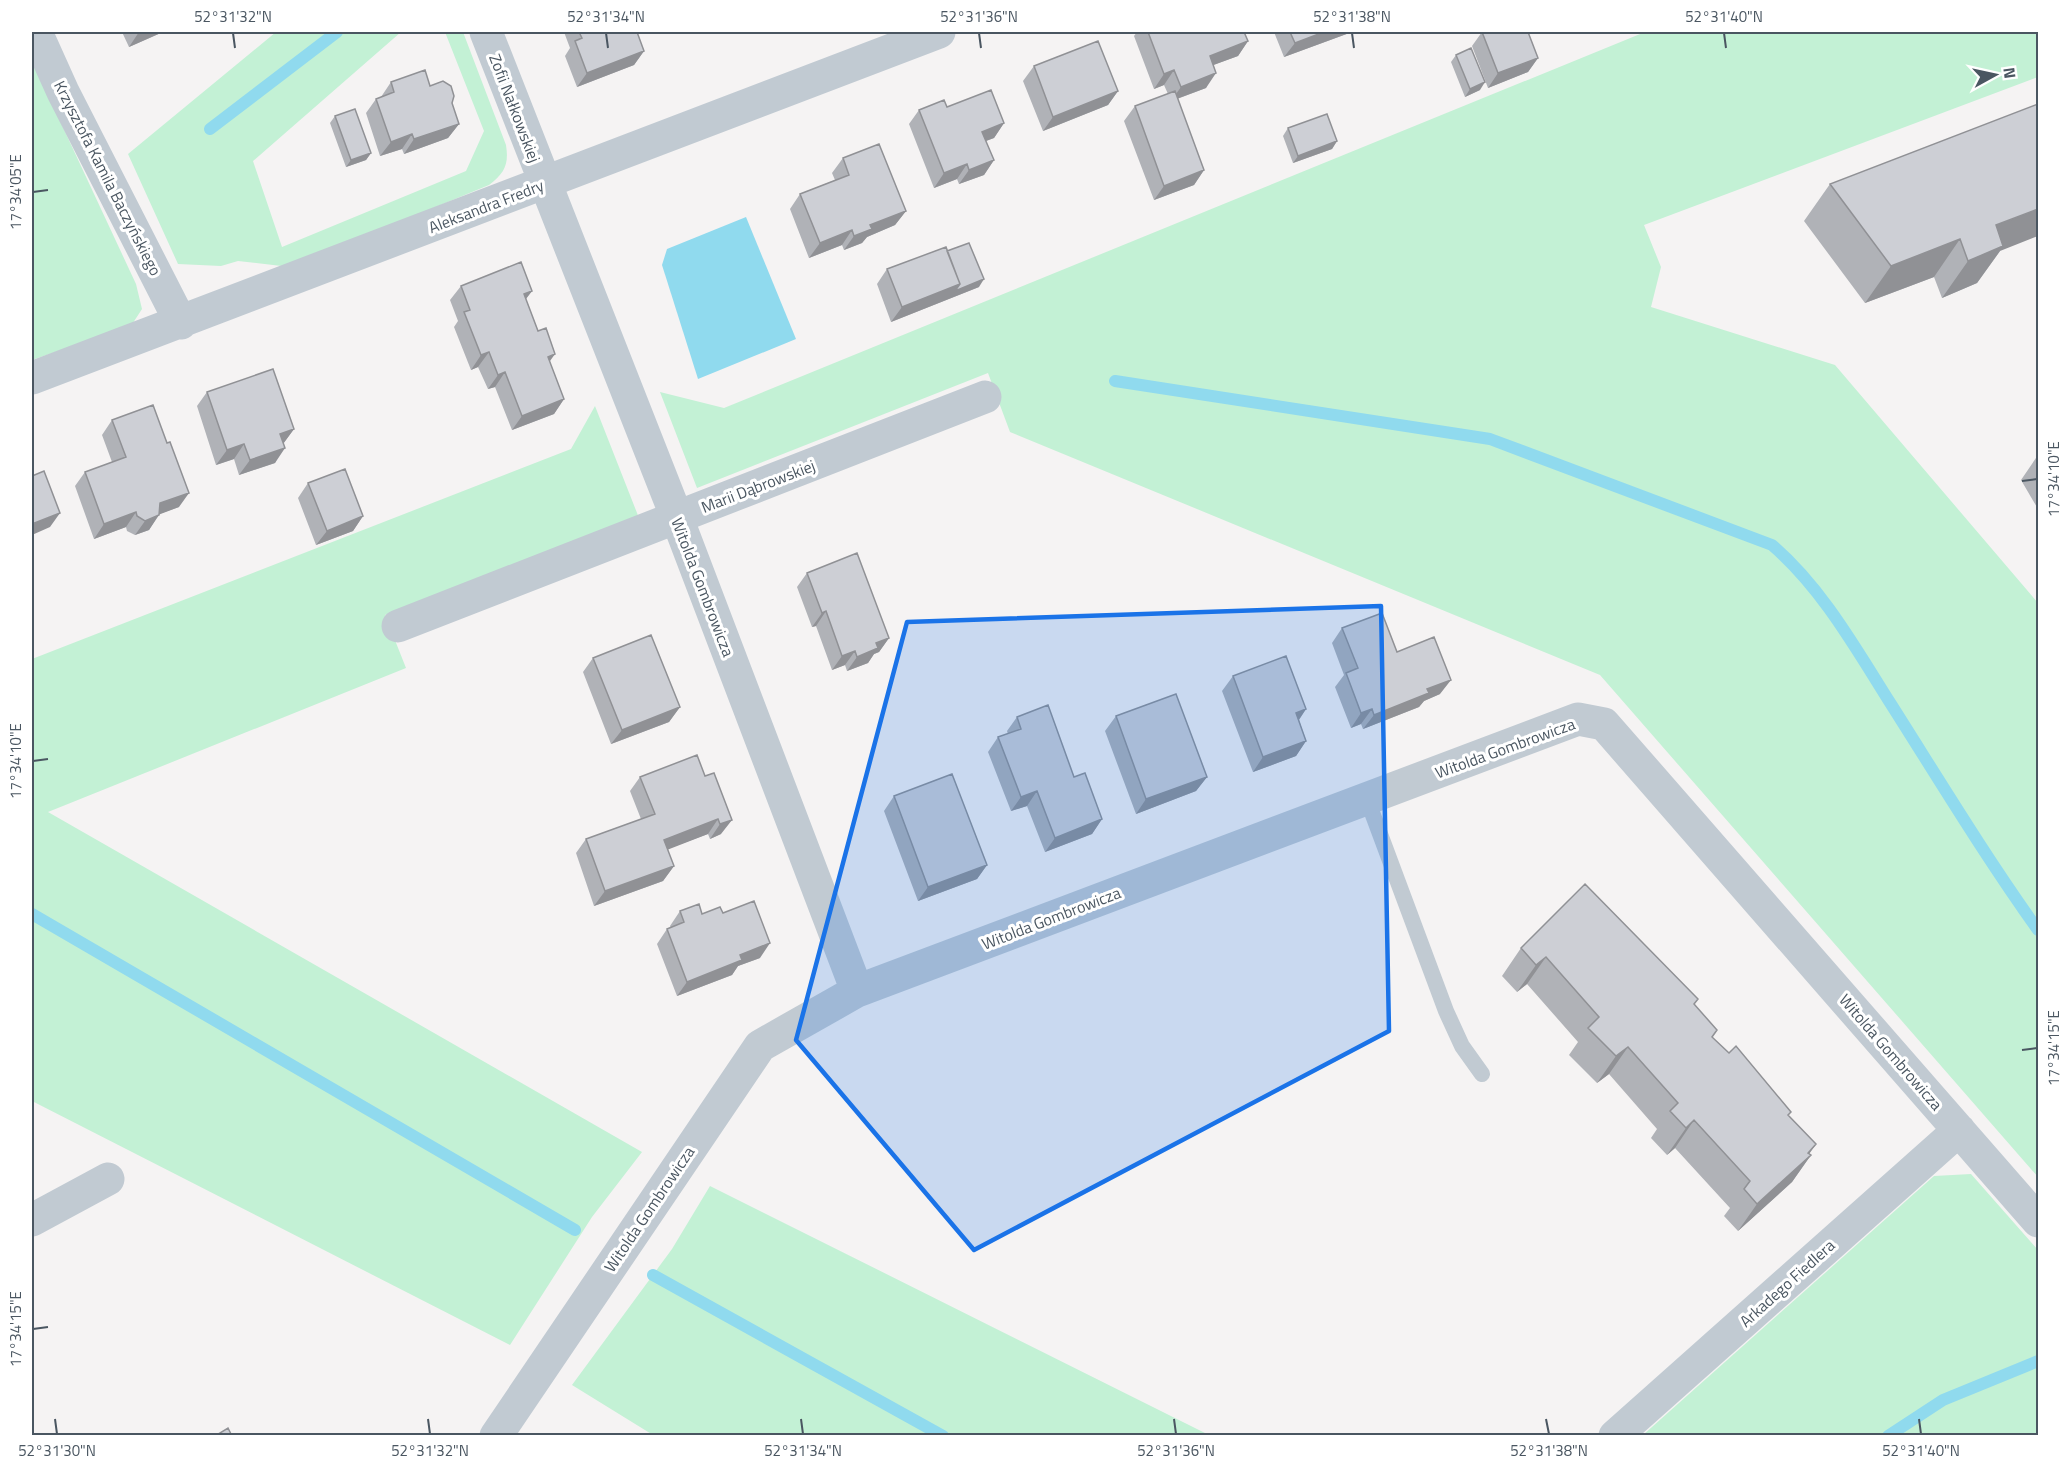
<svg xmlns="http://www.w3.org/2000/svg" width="2070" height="1467" font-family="'Titillium Web',sans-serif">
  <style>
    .green { fill: #c3f1d5 }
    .water { fill: #90daee }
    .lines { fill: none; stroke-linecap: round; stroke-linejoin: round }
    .stream { stroke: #90daee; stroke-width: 12 }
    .lane { stroke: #c1cad2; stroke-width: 16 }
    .street { stroke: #c1cad2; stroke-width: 33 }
    .wall { fill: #b0b2b7 }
    .shaded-wall { fill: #909195 }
    .building { fill: #cdcfd5; stroke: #909195; stroke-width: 1.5 }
    .marked { fill: #1a73e8; fill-opacity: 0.2; stroke: #1a73e8; stroke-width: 4.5; stroke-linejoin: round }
    .ticks { fill: none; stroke: #4a5661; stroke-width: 2 }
    .labels { text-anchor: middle; stroke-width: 6; stroke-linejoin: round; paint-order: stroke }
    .street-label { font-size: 16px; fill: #4a5661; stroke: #fff }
    .neatline { fill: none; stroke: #4a5661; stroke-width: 2 }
    .ticks-label { font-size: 15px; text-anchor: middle; fill: #4a5661 }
  </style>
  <rect width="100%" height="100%" fill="#f5f3f3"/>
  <path class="green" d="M276,32H401L253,161L282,247L466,171L484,131L445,32H463L506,145C509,164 505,173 489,185L290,267L238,261L221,266L178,264L128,154Z
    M1645,32H2038V77L1644,225L1661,267L1651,307L1835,365L2038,603V1177L1600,675L1010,432L988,373L697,488L660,392L724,408Z
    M32,61L136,284L142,309L131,326L32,360Z
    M595,406L639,518L385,615L406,668L48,812L642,1152L592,1217L510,1345L32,1101V659L571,449Z
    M1971,1174L2038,1250V1435H1643L1934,1176Z
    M710,1186L1209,1435H653L572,1385L672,1249Z"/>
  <path class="water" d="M746,217L796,339L698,379L662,265L667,249Z"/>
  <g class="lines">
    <path class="stream" d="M210,129L337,32
      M1115,381L1490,439L1772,545C1821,587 1855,647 1889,701C1938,778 1985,856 2038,930
      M32,914L575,1230
      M653,1275L943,1436
      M1888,1436L1943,1400L2038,1361"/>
    <path class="lane" d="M1367,799L1446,1011L1462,1046L1482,1074"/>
    <path class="street" d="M36,32L63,92L181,323
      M486,32L677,518L857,991
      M32,378L939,32
      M398,626L985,397
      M32,1220L108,1179
      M496,1436L760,1046L857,991L1578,719L1604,724L2038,1221
      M1615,1436L1959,1130"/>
  </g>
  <path class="wall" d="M122,32H163L129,47Z
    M564,32H637L644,51L634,65L577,87L565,56L570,48Z
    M1137,32H1244L1248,41L1238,56L1213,65L1206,88L1177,99L1204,170L1194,185L1154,200L1124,121L1135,106L1168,94L1164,85L1154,89L1134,36Z
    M1274,32H1352L1284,57Z
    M1482,32H1528L1538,58L1528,72L1488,88L1472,46Z
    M1456,55L1480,90L1465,97L1451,62Z
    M1034,66L1118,91L1108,105L1043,131L1023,81Z
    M391,82L430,86L452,103L459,124L448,138L404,154L402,149L380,156L366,113L376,99L381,97Z
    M947,107L1004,123L994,138L986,141L994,160L984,175L959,184L957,179L934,188L909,124L919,110Z
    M335,116L371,153L366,160L346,167L330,123Z
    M1288,128L1337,141L1332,149L1293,163L1283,136Z
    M843,158L906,211L895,225L867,237L862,243L844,250L842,245L809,258L790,209L800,194L835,180L832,173Z
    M1830,184L2000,251L1977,283L1942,298L1934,277L1865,303L1804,221Z
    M947,251L979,287L891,322L877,284L887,269Z
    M461,286L532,291L526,299L564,399L554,414L512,430L495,387L488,389L478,367L471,370L454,327L458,321L450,300Z
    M207,392L294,429L283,444L275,463L239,475L234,459L216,465L197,406Z
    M112,420L179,507L159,514L149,530L135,535L127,531L126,527L94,539L75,486L85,472L112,462L102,435Z
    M2038,455V509L2021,480Z
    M308,483L363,516L353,531L316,545L298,498Z
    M807,573L889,638L879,652L874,654L868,663L847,671L845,665L832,670L816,626L812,627L797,587Z
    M1342,628L1397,652L1440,694L1424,701L1419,707L1363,729L1361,724L1351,728L1335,687L1344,675L1332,643Z
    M593,658L680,707L669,722L611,744L583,672Z
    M1233,676L1306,709L1299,720L1306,741L1296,756L1253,772L1222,691Z
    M1116,716L1207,777L1196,791L1136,814L1105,731Z
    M1017,717L1074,777L1102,819L1092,834L1045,852L1027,806L1011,811L988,752L998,737L1008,734L1007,731Z
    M714,773L721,834L710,839L708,834L667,849L674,866L663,881L594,906L576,853L586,839L641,819L630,791L640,777L705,776Z
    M894,796L987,865L977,879L918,901L884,811Z
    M680,911L702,914L723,913L760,958L738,966L732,975L677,996L657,944L667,929L671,928L670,926Z
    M1521,948L1694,1004L1712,1037L1791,1112L1788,1116L1809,1154L1811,1155L1792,1182L1738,1231L1724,1216L1730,1208L1675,1148L1667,1155L1651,1138L1657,1129L1609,1074L1597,1083L1569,1055L1578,1042L1527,984L1517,992L1502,976Z"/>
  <path class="shaded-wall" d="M139,32H163L129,47Z
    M1324,32H1352L1284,57L1295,43Z
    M1248,41L1238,56L1200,70L1210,56Z
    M644,51L634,65L577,87L587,73Z
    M1538,58L1528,72L1488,88L1498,73Z
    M1174,70L1164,85L1154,89L1164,74Z
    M1216,73L1206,88L1171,101L1181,87Z
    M1485,82L1480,90L1465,97L1470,89Z
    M1118,91L1108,105L1043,131L1053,117Z
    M1004,123L994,138L972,146L982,132Z
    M459,124L448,138L404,154L414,139Z
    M412,134L402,149L380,156L391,142Z
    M1337,141L1332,149L1293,163L1298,156Z
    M371,153L366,160L346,167L351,160Z
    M994,160L984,175L959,184L969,170Z
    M967,164L957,179L934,188L944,173Z
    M1204,170L1194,185L1154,200L1164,186Z
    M2038,209V236L2000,251L1977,283L1942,298L1968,261L1996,225Z
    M906,211L895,225L867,237L862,243L844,250L854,236L870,225Z
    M852,230L842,245L809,258L820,243Z
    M1960,239L1934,277L1865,303L1891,266Z
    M984,279L979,287L891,322L902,307L960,284Z
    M532,291L521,305L524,294Z
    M489,352L478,367L471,370L481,355Z
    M555,354L545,368L548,357Z
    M505,372L495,387L488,389L498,375Z
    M564,399L554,414L512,430L522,416Z
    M294,429L283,444L280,434Z
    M244,444L234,459L216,465L227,450Z
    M285,448L275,463L239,475L250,460Z
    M189,493L179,507L150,518L160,503Z
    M136,512L126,527L94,539L104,524Z
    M60,513L50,527L32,535V524Z
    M159,515L149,530L135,535L145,521Z
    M363,516L353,531L316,545L327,531Z
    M826,611L816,626L812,627L822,613Z
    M889,638L879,652L874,654L868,663L847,671L857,657L876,643Z
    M855,651L845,665L832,670L842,656Z
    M1451,680L1440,694L1424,701L1419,707L1363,729L1374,715L1427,689Z
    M680,707L669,722L611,744L622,730Z
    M1306,709L1296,724V713Z
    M1372,709L1361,724L1351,728L1361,713Z
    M1306,741L1296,756L1253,772L1263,757Z
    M1207,777L1196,791L1136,814L1146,799Z
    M1037,791L1027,806L1011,811L1021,797Z
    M718,819L708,834L654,855L664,840Z
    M1102,819L1092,834L1045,852L1055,838Z
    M732,820L721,834L710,839L720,824Z
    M987,865L977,879L918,901L928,887Z
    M674,866L663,881L594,906L605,891Z
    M770,943L760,958L738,966L732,975L677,996L687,982L740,955Z
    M1546,957L1527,984L1517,992L1536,965Z
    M1628,1047L1609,1074L1597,1083L1616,1056Z
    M1694,1120L1675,1148L1667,1155L1686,1128Z
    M1816,1144L1803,1163L1811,1155L1792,1182L1738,1231L1757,1204Z"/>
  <path class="building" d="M579,32H637L644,51L587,73L575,41L582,38Z
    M1148,32H1244L1248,41L1210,56L1216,73L1181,87L1174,70L1164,74Z
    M1290,32H1324L1295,43Z
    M1482,32H1528L1538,58L1498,73Z
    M1098,41L1118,91L1053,117L1034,66Z
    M1471,48L1485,82L1470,89L1456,55Z
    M425,70L430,86L443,81L451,86L454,96L452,103L459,124L414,139L412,134L391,142L376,99L394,92L391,82Z
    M991,90L1004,123L982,132L994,160L969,170L967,164L944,173L919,110L944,100L947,107Z
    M1175,91L1204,170L1164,186L1135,106Z
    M2038,104V209L1996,225L2003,246L1968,261L1960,239L1891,266L1830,184Z
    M355,109L371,153L351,160L335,116Z
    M1327,114L1337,141L1298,156L1288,128Z
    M879,144L906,211L870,225L872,229L854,236L852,230L820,243L800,194L849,175L843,158Z
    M969,243L984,279L955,291L960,284L947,251Z
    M946,247L960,284L902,307L887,269Z
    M521,262L532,291L524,294L538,331L546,328L555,354L548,357L564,399L522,416L505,372L498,375L489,352L481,355L464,312L470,310L461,286Z
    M273,369L294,429L280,434L285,448L250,460L244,444L227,450L207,392Z
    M153,405L167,443L170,442L189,493L160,503L159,515L145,521L137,516L136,512L104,524L85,472L126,457L112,420Z
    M345,469L363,516L327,531L308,483Z
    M44,471L60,513L32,524V476Z
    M857,553L889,638L876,643L878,648L857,657L855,651L842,656L826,611L822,613L807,573Z
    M1382,613L1397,652L1434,637L1451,680L1427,689L1429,693L1374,715L1372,709L1361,713L1346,673L1358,668L1342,628Z
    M651,635L680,707L622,730L593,658Z
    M1286,656L1306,709L1296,713L1306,741L1263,757L1233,676Z
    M1176,694L1207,777L1146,799L1116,716Z
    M1048,705L1074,777L1085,773L1102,819L1055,838L1037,791L1021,797L998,737L1021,729L1017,717Z
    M697,755L705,776L714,773L732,820L720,824L718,819L664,840L674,866L605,891L586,839L655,814L640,777Z
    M952,774L987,865L928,887L894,796Z
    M1585,884L1698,999L1694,1004L1717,1030L1712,1037L1729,1053L1736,1046L1791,1112L1788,1115L1816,1144L1808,1153L1811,1155L1757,1204L1744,1189L1750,1181L1694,1120L1686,1128L1670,1111L1678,1103L1628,1047L1616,1056L1588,1028L1599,1017L1546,957L1536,965L1521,948Z
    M754,901L770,943L740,955L742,960L687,982L667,929L684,922L680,911L699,904L702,914L720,907L723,913Z
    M228,1428L232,1436H215Z"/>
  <path class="marked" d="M1381,606L1389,1031L974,1250L796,1040L907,622Z"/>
  <path class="ticks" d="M233,33L235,48M606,33L608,48M979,33L981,48M1352,33L1354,48M1724,33L1726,48M33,192L48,190M2022,481L2037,479M33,761L48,759M2022,1050L2037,1048M33,1329L48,1327M55,1419L57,1434M428,1419L430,1434M801,1419L803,1434M1174,1419L1176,1434M1546,1419L1549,1434M1919,1419L1921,1434"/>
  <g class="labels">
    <g class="street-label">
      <text transform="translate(515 108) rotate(69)" y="6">Zofii Nałkowskiej</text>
      <text transform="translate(108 178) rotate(63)" y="6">Krzysztofa Kamila Baczyńskiego</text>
      <text transform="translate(486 206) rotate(-21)" y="6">Aleksandra Fredry</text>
      <text transform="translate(758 486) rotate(-21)" y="6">Marii Dąbrowskiej</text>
      <text transform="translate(703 587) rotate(69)" y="6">Witolda Gombrowicza</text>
      <text transform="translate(1505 748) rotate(-20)" y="6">Witolda Gombrowicza</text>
      <text transform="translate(1051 918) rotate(-21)" y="6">Witolda Gombrowicza</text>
      <text transform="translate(1891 1052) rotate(49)" y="6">Witolda Gombrowicza</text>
      <text transform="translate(649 1209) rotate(-56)" y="6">Witolda Gombrowicza</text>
      <text transform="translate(1787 1283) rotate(-42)" y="6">Arkadego Fiedlera</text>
    </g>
  </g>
  <rect width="2070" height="1467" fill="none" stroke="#ffffff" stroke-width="66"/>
  <g transform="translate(1995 75) rotate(82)" stroke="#ffffff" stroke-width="4.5" paint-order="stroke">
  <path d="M0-4.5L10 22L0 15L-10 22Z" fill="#4a5661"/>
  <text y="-9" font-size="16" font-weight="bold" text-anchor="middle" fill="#4a5661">N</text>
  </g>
  <rect x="33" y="33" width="2004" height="1401" class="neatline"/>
  <g class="ticks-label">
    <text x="233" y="22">52°31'32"N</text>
    <text x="606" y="22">52°31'34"N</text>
    <text x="979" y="22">52°31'36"N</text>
    <text x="1352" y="22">52°31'38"N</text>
    <text x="1724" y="22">52°31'40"N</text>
    <text transform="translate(16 192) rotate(-90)" y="5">17°34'05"E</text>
    <text transform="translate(2054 479) rotate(-90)" y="5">17°34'10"E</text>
    <text transform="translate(16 761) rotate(-90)" y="5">17°34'10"E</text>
    <text transform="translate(2054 1048) rotate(-90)" y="5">17°34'15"E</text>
    <text transform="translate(16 1329) rotate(-90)" y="5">17°34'15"E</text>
    <text x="57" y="1456">52°31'30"N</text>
    <text x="430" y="1456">52°31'32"N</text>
    <text x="803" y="1456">52°31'34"N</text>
    <text x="1176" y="1456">52°31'36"N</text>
    <text x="1549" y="1456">52°31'38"N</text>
    <text x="1921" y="1456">52°31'40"N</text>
  </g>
</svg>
